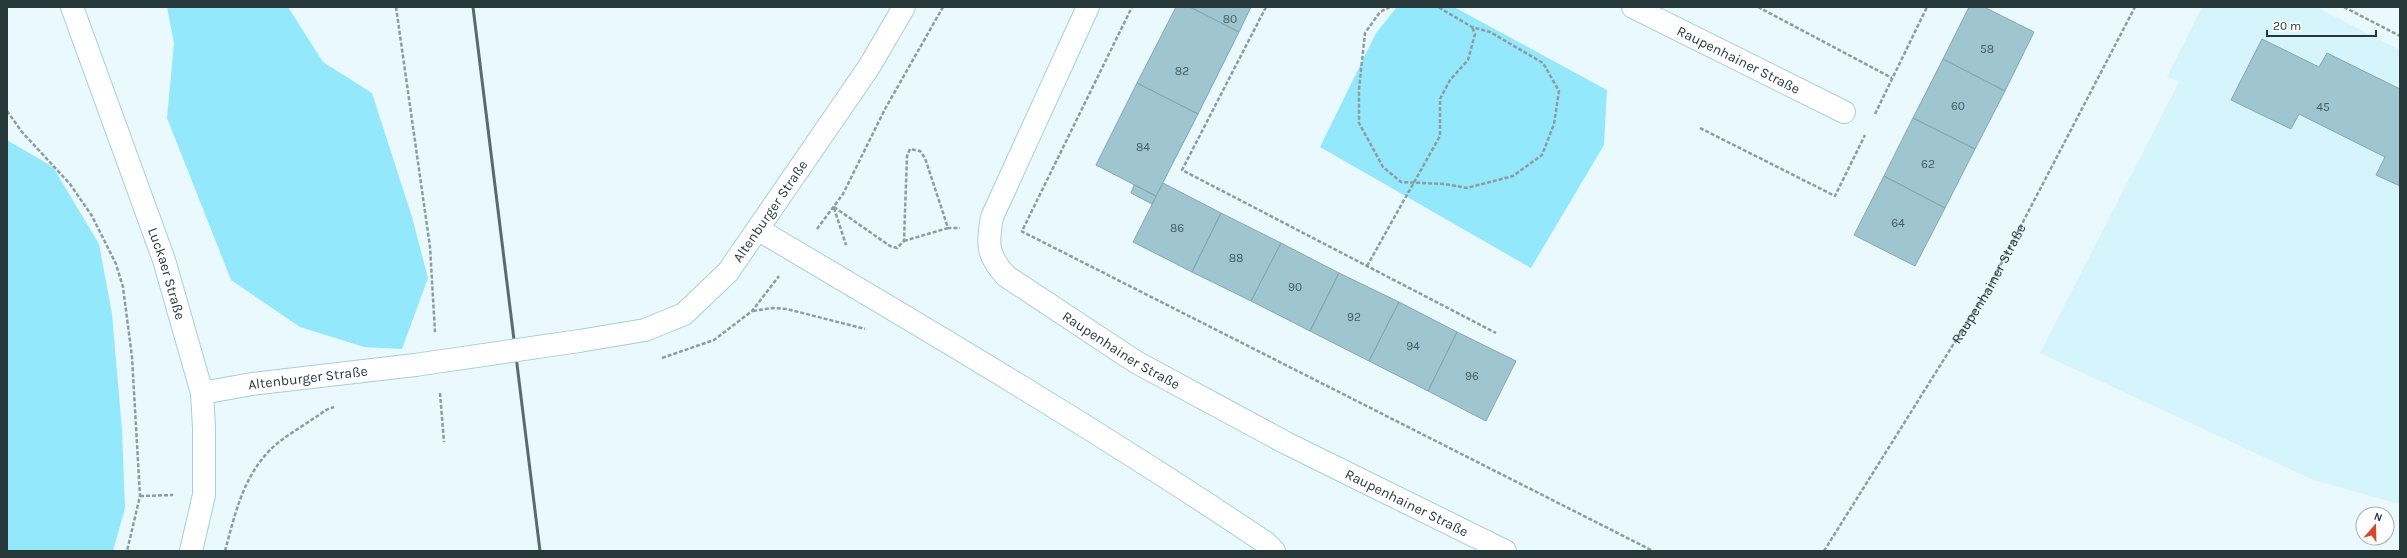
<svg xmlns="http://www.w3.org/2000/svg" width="2407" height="558" font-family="Karla,sans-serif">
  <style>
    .built { fill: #d6f4fb }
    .green { fill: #94e8fb }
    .building { fill: #9fc6d0; stroke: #82a9b2 }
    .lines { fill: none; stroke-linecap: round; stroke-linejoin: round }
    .minor-casing { stroke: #a7cfd8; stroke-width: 24 }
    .major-casing { stroke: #a7cfd8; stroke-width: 24 }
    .path { stroke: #8c9da0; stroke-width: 2.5; stroke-dasharray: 4 2; stroke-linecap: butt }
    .minor { stroke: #fff; stroke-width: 22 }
    .major { stroke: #fff; stroke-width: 22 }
    .rail { stroke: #5a6b6e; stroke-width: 3 }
    .minor-bridge-casing { stroke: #a7cfd8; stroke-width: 24; stroke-linecap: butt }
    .minor-bridge { stroke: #fff; stroke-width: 22 }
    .labels { text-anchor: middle; stroke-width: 3; stroke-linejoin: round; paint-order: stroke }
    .number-label { font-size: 12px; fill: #455c60 }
    .street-label { font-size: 14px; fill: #27383b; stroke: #fff }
  </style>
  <rect width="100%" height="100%" fill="#e9f9fd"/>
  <path class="built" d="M2202,7H2316L2400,50V504L2313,480L2040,353L2179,82L2167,77Z"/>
  <path class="green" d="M167,7H288L323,62L372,93L412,217L428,278L402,349L364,347L300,327L231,280L167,118L174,43Z
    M1397,7H1454L1607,90L1604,145L1531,268L1320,147L1376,33Z
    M7,140L53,167L99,244L112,314L122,430L125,508L113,551H7Z"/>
  <path class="building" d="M1176,7H1190L1239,32L1198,114L1137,83Z
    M1190,7H1251L1239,32Z
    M1969,7H1984L2034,32L2005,91L1943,59Z
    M2262,39L2319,67L2327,53L2400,89V186L2376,175L2385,157L2299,114L2291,129L2231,100Z
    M1943,59L2005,91L1975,149L1913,118Z
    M1137,83L1198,114L1156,196L1096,165Z
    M1913,118L1975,149L1945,208L1884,176Z
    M1884,176L1945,208L1915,266L1854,235Z
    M1163,183L1221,213L1192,272L1133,242Z
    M1134,185L1156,196L1152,204L1131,193Z
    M1221,213L1281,243L1251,301L1192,272Z
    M1281,243L1339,273L1310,331L1251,301Z
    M1339,273L1399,302L1369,361L1310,331Z
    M1399,302L1457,332L1428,391L1369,361Z
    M1457,332L1516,361L1486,421L1428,391Z"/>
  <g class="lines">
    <g class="minor-casing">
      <g id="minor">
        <path id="s2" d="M1088,7L992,217C987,245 987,255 1006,276L1136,362L1286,443L1505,551"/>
        <path id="s3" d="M1633,7L1844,112"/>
        <path d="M759,230C930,331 1101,432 1266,543L1274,551"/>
        <path id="s4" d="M579,341L645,330L684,314L728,272L869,67L904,7"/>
        <path id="s5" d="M202,393L252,384L415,365"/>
      </g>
    </g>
    <g class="major-casing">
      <g id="major">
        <path id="s6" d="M72,7L164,260L202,393L204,427V495L191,551"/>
      </g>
    </g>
    <g class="path">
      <path d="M396,7L430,247L435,332"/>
      <path d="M1266,7L1182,170L1496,333"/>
      <path d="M1390,7L1380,12L1365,33L1359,89V123L1383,167L1401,182L1445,184L1467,188L1513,176L1542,155L1554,124L1559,91L1543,63L1490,32L1472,27L1438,7"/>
      <path d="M1758,7L1892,78"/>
      <path d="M2344,7L2400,36"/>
      <path d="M7,111L22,132L70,184L92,216L116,264L123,287L132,357L140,496L127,551"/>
      <path d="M1875,114L1927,7"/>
      <path d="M1700,128L1835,196L1865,135"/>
      <path d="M834,207L890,246L897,248L904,241L907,156L910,149L920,151L925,158L948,228H960"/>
      <path d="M834,208L846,245"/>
      <path d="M817,229L843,194L885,109L943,7"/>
      <path d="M1023,229L1132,7"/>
      <path d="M1021,231L1653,551"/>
      <path d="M904,241L948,228"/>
      <path d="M1367,266L1440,136V99L1450,80L1468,60L1475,34L1472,27"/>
      <path d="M753,311L772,308L787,309L865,329"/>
      <path d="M662,358L714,340L752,311L779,276"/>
      <path d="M440,393L444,442"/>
      <path d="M140,496L173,495"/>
      <path d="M225,551C235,514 243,477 271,449C283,437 311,421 326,410L334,407"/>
      <path id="s1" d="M1824,551L1988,289L2135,7"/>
    </g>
    <use href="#minor" class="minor"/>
    <use href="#major" class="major"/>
    <path class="rail" d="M473,7L540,551"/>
    <g class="minor-bridge-casing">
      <path id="minor-bridge" d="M415,365L579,341"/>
    </g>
    <use href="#minor-bridge" class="minor-bridge"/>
  </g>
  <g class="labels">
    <g class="number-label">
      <text x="1230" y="23">80</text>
      <text x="1987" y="53">58</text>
      <text x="1182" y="75">82</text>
      <text x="1958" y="110">60</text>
      <text x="2323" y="111">45</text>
      <text x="1143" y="151">84</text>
      <text x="1928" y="168">62</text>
      <text x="1898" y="227">64</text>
      <text x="1177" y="232">86</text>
      <text x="1236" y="262">88</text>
      <text x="1295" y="291">90</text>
      <text x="1354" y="321">92</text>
      <text x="1413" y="350">94</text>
      <text x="1472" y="380">96</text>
    </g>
    <g class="street-label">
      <text dy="5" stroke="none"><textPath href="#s3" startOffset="118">Raupenhainer Straße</textPath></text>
      <text dy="5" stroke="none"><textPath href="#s4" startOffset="244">Altenburger Straße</textPath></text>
      <text dy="5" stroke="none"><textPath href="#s6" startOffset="283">Luckaer Straße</textPath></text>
      <text dy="5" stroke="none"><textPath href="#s1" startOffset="314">Raupenhainer Straße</textPath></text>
      <text dy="5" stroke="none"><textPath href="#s2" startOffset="432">Raupenhainer Straße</textPath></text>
      <text dy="5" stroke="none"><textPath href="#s5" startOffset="107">Altenburger Straße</textPath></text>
      <text dy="5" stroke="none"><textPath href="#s2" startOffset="756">Raupenhainer Straße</textPath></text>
    </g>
  </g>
  <rect width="2407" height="558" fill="none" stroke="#27383b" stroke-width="16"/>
  <g transform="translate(2375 526) rotate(20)"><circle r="19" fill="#ffffff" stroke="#a9afb1"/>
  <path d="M0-3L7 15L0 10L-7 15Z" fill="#d4492c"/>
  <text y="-6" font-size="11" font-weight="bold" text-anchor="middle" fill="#27383b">N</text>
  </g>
  <path d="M2267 30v6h109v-6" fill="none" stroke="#27383b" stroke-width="2"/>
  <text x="2273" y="30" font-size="12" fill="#27383b" stroke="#ffffff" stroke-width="3" paint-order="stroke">20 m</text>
</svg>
